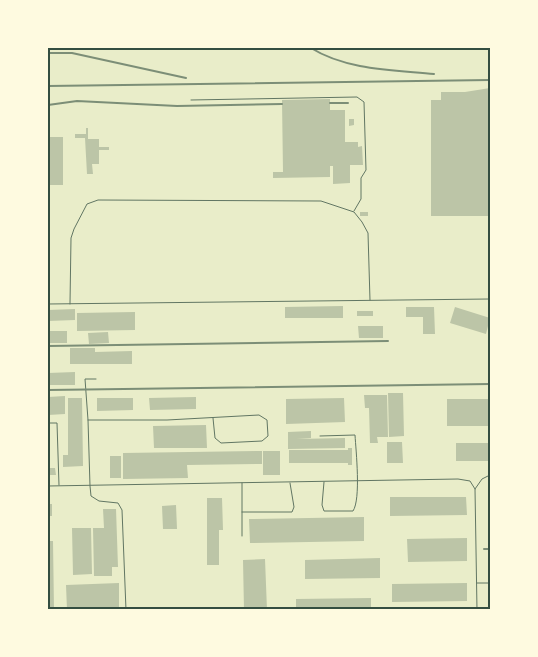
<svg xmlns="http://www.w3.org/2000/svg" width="538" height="657" font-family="'Alegreya Sans',sans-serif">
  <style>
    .building { fill: #bcc5a7 }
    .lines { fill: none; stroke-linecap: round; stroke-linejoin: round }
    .service { stroke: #617663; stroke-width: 1 }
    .rail { stroke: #7c8e77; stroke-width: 2 }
    .neatline { fill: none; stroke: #344e41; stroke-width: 2 }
  </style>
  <rect width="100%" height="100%" fill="#e9edc9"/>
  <path class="building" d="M490,88V216H431V100H441V92H465Z
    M330,99V110H345V142H358V147L362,146L363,165H350V183L333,184V166H330V177L273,178V172H283L282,100Z
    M349,119H354V125L349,126Z
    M86,128H88V139H99V147H109V150H99V164H92L93,174H87L85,138H75V134H86Z
    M48,137H63V185H48Z
    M360,212H368V216H360Z
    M343,306V318H285V307Z
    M406,307H434L435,334H423V317H406Z
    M455,307L490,318L486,334L450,323Z
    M75,309V320L48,321V310Z
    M357,311H373V316H357Z
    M135,312V330L77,331V313Z
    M358,326H383V338H359Z
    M48,331H67V343H48Z
    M108,332L109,343L89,344L88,333Z
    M70,348H95V352L132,351V364H70Z
    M75,372V385H48V373Z
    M388,393H403L404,436L389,437Z
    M364,395H387L388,437H377L378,443H370L369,408H365Z
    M65,396V414L48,415V397Z
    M196,397V409L150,410L149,398Z
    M68,398H82L83,466L63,467V455H68Z
    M97,398H133V410L97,411Z
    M344,398L345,422L286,424V399Z
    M447,399H490V426H447Z
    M206,425L207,448H154L153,426Z
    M311,431V438L297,439L345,438V448L288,449V432Z
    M387,442H402L403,463H387Z
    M456,443H490V461H456Z
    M348,448H352V465H348V463H289V450H348Z
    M262,451V464L187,465L188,478L123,479V453Z
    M263,451H280V475H263Z
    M110,456H121V478H110Z
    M48,468H55L56,475H48Z
    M390,497H466L467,515L390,516Z
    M207,498H222L223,530H219V565H207Z
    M48,504H52V516H48Z
    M176,505L177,529H163L162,506Z
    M103,509H116L118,567H112V576H94L93,528H104Z
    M364,517V541L250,543L249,519Z
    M72,528H91L92,574L73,575Z
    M467,538V561L408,562L407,539Z
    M48,541H53L54,610H48Z
    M380,558V578L305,579V560Z
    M265,559L267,610H244L243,560Z
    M119,583V608L67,610L66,585Z
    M467,583V601L392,602V584Z
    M371,598V610H296V599Z
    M458,607V610H440V608Z"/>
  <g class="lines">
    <path class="service" d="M191,100L357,97L364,102L366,170L361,178V199L354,211
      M48,304L490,299
      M70,304L71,238L74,229L87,204L98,200L321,201L354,212L362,222L368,233L370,300
      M96,379H85L88,420L90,486L91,496L99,501L118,503L122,510L126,610
      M88,420H167L259,415L267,420L268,436L262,441L221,443L215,438L213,418
      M48,423H57L59,485
      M320,436L355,435C356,451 361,499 353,511H324L322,505L324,482
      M242,483V536
      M48,486L458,479L470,481L475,489
      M242,512H292L294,507L290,483
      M477,583H490
      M477,610L475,489L482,479L490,475"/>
    <path class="rail" d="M311,48C346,70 394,70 434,74
      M48,53H72L186,78
      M48,86L490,80
      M330,103H348
      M48,105L77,101L177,106L282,104
      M48,346L388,341
      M48,390L490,384
      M484,549H490"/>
  </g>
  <rect width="538" height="657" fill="none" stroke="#fefae0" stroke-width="98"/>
  <rect x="49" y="49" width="440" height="559" class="neatline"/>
</svg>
